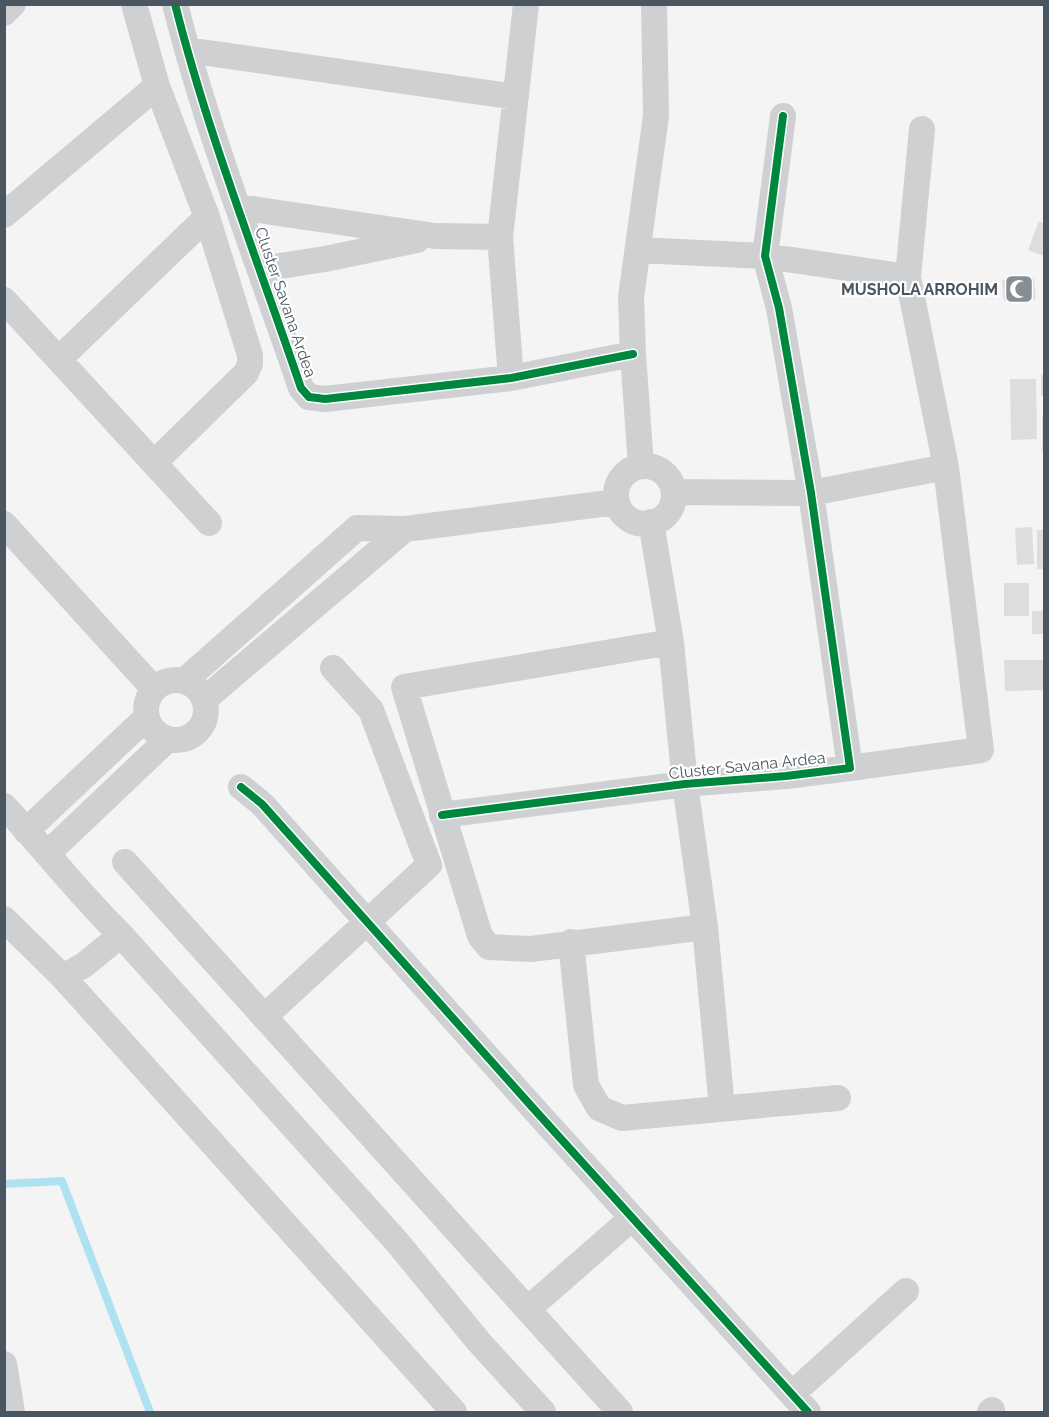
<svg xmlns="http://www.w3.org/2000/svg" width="1049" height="1417" font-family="Raleway,sans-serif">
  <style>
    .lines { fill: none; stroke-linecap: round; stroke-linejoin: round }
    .stream { stroke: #aee2f0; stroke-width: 8 }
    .building { fill: #ddddde }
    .minor { stroke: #ced0d2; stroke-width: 26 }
    .cycleway-casing { stroke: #fff; stroke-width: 11 }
    .cycleway { stroke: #00873e; stroke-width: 8 }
    .labels { text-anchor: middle; stroke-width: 4.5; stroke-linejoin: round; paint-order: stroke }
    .poi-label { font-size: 16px; font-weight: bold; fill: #4a5661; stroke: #fff; text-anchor: end }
    .street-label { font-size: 16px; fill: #4a5661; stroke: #fff }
  </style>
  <rect width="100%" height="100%" fill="#f4f4f4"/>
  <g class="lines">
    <path class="stream" d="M4,1184L62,1181L150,1412"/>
  </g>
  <path class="building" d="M1039,221L1044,224V256L1028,250Z
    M1034,278L1036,299L1004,301L1002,280Z
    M1041,375H1044V396H1041Z
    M1010,379H1036L1037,439L1011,440Z
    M1042,416H1044V451H1042Z
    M1032,527L1034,564L1017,565L1015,528Z
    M1037,530H1044V569H1037Z
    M1004,583H1029V616H1004Z
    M1032,611H1044V634H1032Z
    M1004,660H1044V690L1005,691Z"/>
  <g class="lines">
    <path class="minor" d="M134,4L157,86L207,217L250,355V364L246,373L154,463
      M175,4C208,135 258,261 301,388L309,397L325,399L511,378L633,354
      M4,13L13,4
      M187,50L516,97
      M238,207L435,236L500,237
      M4,215L157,86
      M638,250L765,256L908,277
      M261,269L325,259L417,240
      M4,300L209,523
      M59,359L207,217
      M511,378L500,237L526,4
      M641,466L633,354L631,297L656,116L654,4
      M616 495a29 29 0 1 1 58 0a29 29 0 1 1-58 0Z
      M674,492L811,493L946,467
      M651,522L671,642L685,784L705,927L722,1108
      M4,524L154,689
      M671,642L404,687L480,936L489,947L531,949L705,927
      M146 710a30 30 0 1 1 60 0a30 30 0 1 1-60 0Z
      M184,681L357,528L405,529L617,502
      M205,699L405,529
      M850,768L981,750L946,467L908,277L922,129
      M241,787L262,804L533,1108L808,1412
      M4,806C44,848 79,894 121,935L84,965L63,977L4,919
      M442,815L685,784L786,776L850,768L811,493L779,308L765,256L783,116
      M26,831L147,717
      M47,854L168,739
      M125,862L620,1412
      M121,935L397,1242L479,1342L543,1412
      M571,942L586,1085L599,1108L622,1118L838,1098
      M63,977L454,1412
      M264,1017L429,865L371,710L333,668
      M528,1309L632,1218
      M4,1364L12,1412
      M792,1394L906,1291
      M990,1412L992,1410"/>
    <g class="cycleway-casing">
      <path id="cycleway" d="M175,4C208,135 258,261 301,388L309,397L325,399L511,378L633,354
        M241,787L262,804L533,1108L808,1412
        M442,815L685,784L786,776L850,768L811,493L779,308L765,256L783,116"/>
    </g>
    <use href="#cycleway" class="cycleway"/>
  </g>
  <defs>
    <g id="mosque-square" transform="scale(1.5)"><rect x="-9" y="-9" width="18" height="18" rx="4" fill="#868d94" stroke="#fff"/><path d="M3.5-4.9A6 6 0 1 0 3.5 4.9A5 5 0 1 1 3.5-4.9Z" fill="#fff"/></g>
  </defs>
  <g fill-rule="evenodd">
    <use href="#mosque-square" x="1019" y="289"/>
  </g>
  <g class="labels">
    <g class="poi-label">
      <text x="998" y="295">MUSHOLA ARROHIM</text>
    </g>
    <g class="street-label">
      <text transform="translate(286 302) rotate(71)" y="6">Cluster Savana Ardea</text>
      <text transform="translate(747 765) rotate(-6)" y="6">Cluster Savana Ardea</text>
    </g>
  </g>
  <rect width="1049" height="1417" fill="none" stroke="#4a5661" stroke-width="12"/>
</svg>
